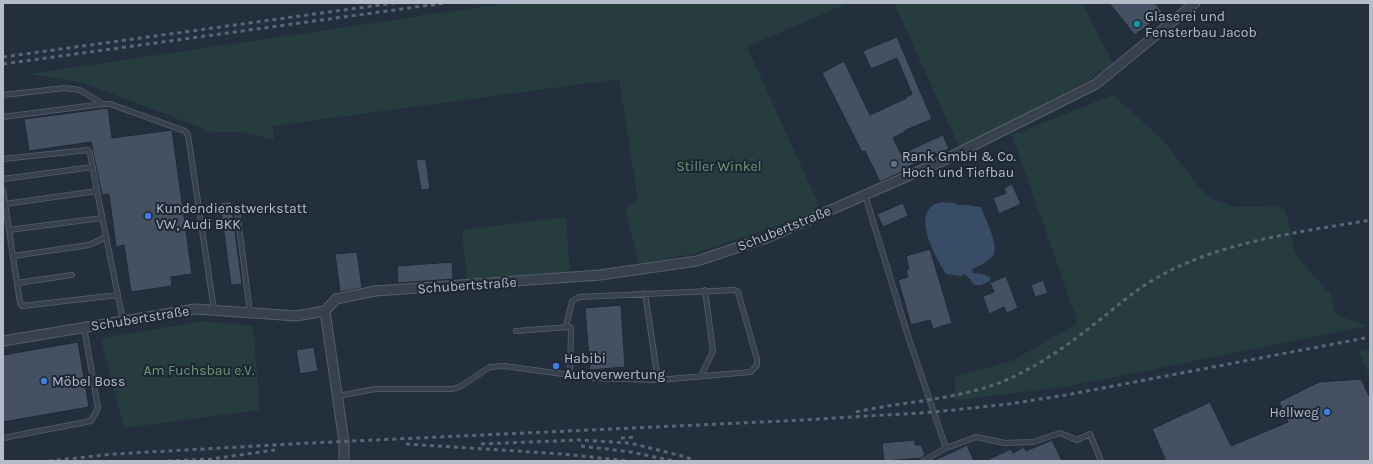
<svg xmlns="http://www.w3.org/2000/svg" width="1373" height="464" font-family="Karla,sans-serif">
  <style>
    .green { fill: #263c3f }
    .water { fill: #394c67 }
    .building { fill: #455162; stroke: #1f2835 }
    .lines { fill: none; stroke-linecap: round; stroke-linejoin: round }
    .lane-casing { stroke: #565f6c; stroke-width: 6 }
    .street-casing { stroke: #565f6c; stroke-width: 11 }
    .lane { stroke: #38414e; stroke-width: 4.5 }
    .street { stroke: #38414e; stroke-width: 9 }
    .rail { stroke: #5a6575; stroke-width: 3; stroke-dasharray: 4 4; stroke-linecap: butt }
    .culture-dot { fill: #0f9aa8; stroke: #1d2633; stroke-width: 1.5 }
    .service-dot { fill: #5c6f8a; stroke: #1d2633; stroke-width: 1.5 }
    .shop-dot { fill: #3f7fe0; stroke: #1d2633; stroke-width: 1.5 }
    .labels { text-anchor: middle; stroke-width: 4; stroke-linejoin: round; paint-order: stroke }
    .poi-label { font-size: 14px; fill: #b4bcc9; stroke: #1d2633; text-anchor: start }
    .park-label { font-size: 14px; fill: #6b9a76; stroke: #1d2633 }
    .street-label { font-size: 14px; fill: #b4bcc9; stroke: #1d2633 }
  </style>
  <rect width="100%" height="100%" fill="#242f3e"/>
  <path class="green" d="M509,3H848L747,47L818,203L815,213L696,253L639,265L625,209L638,200L619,79L273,126L274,140L243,132H212L84,83L29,74Z
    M894,3H1082L1113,63L1091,79L959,147Z
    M1113,95L1163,140L1204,193L1214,200L1236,207L1272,206L1284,209L1287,214L1295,252L1307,268L1331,295L1336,315L1367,326L1064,387L955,400V377L1014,360L1078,323L1012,135Z
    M566,217L570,274L467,282L462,230Z
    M202,321L253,326L260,410L124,428L101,339Z
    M1370,350V377L1359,352Z"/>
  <path class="water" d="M943,202L954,203L959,205H968L981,207C985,219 1002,249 991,258C986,263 977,266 972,270L973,273L982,274L990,277V281L981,285H974L970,279L965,274L960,276L946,274C937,260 914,220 932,206C935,203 940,203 943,202Z"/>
  <path class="building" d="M1109,3H1155L1163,13L1135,35Z
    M897,37L932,119L906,130V131L893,138L901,154L943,135L949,149L907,167L908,169L880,182L865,151L862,152L822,73L844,61L870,115L907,98L906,97L912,94L897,58L871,69L863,51Z
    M108,108L112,138L172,130L192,274L171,277L172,286L131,292L124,245L116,247L109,194L102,195L91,142L29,151L24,119Z
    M426,159L430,189L421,190L416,160Z
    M1012,184L1021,204L999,214L993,198L1006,193L1004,188Z
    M231,201L242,284L231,285L220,203Z
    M903,203L908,216L883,227L877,214Z
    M930,249L952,323L933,329L930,320L911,325L898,280L908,277L906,270L909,269L906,256Z
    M357,252L362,288L340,292L335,254Z
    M452,262L453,279L398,283L397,266Z
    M1006,276L1018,308L1007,313L1004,307L989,314L983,296L994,292L990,283Z
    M1043,280L1048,293L1035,297L1031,285Z
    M621,305L625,367L590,370L585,308Z
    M78,342L89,407L3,422V355Z
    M314,347L318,371L300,374L296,350Z
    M1361,379L1370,398V461H1166L1152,429L1210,402L1231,446L1288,422L1279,402L1319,382Z
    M915,440V445H921L925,455L921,458L884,461L882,443Z
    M1052,440L1062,461H985L1011,449L1013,453L1024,447L1026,451Z
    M967,445L974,461H932L953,452Z"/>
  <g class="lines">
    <g class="lane-casing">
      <path id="lane" d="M3,95L65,88L80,90L103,104
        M3,117L103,104H110L185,131L188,135L214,310
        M3,159L88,150L90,153C100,209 112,265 123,321
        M3,179L93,167
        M3,190L20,303L22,306L118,295
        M865,195L908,336L946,448L976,437L1005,443L1033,442L1060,433L1077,440L1090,434L1101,461
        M5,204L97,191
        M237,210L250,313
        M9,230L102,218
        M13,256L89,245L106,237
        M17,283L72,275
        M645,293L658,380
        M516,331L569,327L571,328L570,376
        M701,376L713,351L705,290
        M338,396L375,389H453L461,386L490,367L505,366L592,378L658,380L751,372L757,365V359L738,292L735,290L579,297L572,301L566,326
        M3,438L91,421L98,408L84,327
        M923,461L946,448"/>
    </g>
    <g class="street-casing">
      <path id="street" d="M325,311L336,299L375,291L600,275L697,261L769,237L940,162L1096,84L1195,3
        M3,341L195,309L296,316L325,311L344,442V461"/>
    </g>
    <use href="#lane" class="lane"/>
    <use href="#street" class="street"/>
    <path class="rail" d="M3,57L394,3
      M3,64L445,3
      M856,412C905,401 957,400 1004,381C1036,367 1066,347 1093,325C1113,310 1131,293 1153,280C1219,241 1296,233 1370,220
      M621,438L636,437
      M406,444L563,454L628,461
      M481,444L579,440L630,443L686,457L695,461
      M581,446L631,452L674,461
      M49,461L114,454L310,443L805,420L934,412L1009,404L1072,394L1370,337
      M168,461L211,459L275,450"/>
  </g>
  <circle class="culture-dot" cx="1137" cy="24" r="4"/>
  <circle class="service-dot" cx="894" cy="164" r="4"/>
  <g class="shop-dot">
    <circle cx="148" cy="216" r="4"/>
    <circle cx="556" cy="366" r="4"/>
    <circle cx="44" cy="381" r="4"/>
    <circle cx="1327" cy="412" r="4"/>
  </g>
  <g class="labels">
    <g class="poi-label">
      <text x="1145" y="21">Glaserei und<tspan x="1145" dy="16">Fensterbau Jacob</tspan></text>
      <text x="902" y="161">Rank GmbH &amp; Co.<tspan x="902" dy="16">Hoch und Tiefbau</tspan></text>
      <text x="156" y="213">Kundendienstwerkstatt<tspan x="156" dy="16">VW, Audi BKK</tspan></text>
      <text x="564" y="363">Habibi<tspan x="564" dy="16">Autoverwertung</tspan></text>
      <text x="52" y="386">Möbel Boss</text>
      <text x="1319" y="417" text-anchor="end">Hellweg</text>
    </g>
    <g class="park-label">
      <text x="719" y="171">Stiller Winkel</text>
      <text x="199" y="375">Am Fuchsbau e.V.</text>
    </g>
    <g class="street-label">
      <text transform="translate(784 228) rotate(-22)" y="5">Schubertstraße</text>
      <text transform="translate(467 285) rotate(-4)" y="5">Schubertstraße</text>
      <text transform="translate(140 318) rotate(-9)" y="5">Schubertstraße</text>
    </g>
  </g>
  <rect width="1373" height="464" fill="none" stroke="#b4bcc9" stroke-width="8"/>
</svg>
